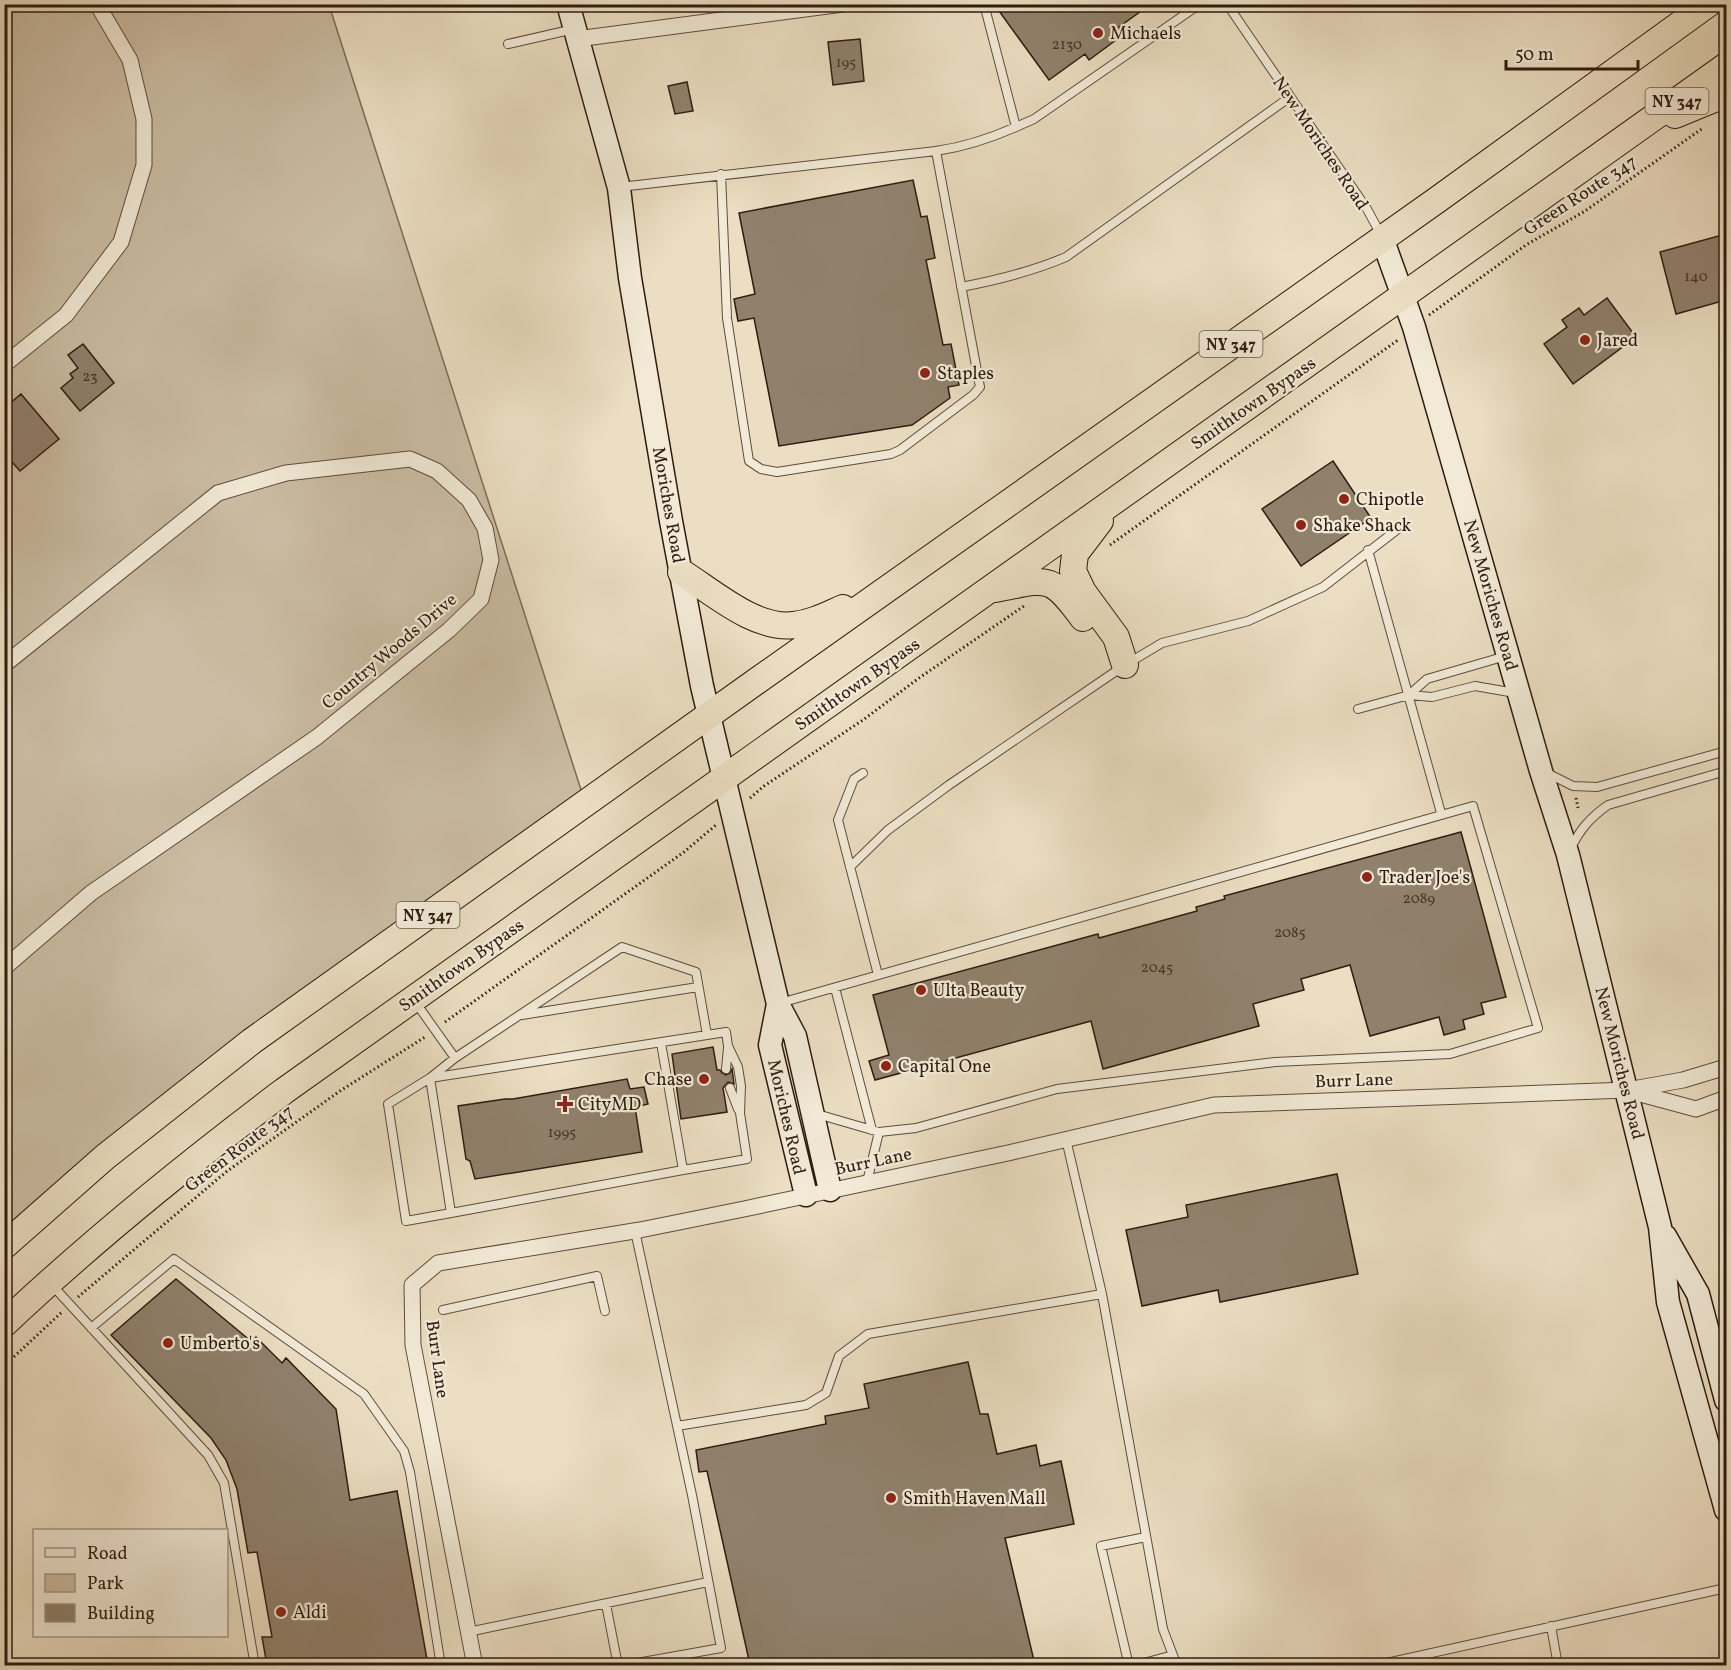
<svg xmlns="http://www.w3.org/2000/svg" width="1731" height="1670" font-family="Vollkorn,serif">
  <style>
    .green { fill: #cbbda4; stroke: #7c6c5a; stroke-width: 1.5 }
    .building { fill: #90816d; stroke: #2e1c11; stroke-width: 1.5 }
    .lines { fill: none; stroke-linecap: round; stroke-linejoin: round }
    .service-casing { stroke: #5d4c3d; stroke-width: 10 }
    .minor-casing { stroke: #5d4c3d; stroke-width: 17 }
    .secondary-casing { stroke: #2e1c11; stroke-width: 25 }
    .trunk-casing { stroke: #2e1c11; stroke-width: 28 }
    .path { stroke: #2e1c11; stroke-width: 3; stroke-dasharray: 1.5 3; stroke-linecap: butt }
    .service { stroke: #f2ead7; stroke-width: 8 }
    .minor { stroke: #f2ead7; stroke-width: 15 }
    .secondary { stroke: #f2ead7; stroke-width: 22 }
    .trunk { stroke: #ebdec2; stroke-width: 26 }
    .poi-dot { fill: #8f2418; stroke: #f2ead7; stroke-width: 2 }
    .labels { text-anchor: middle; stroke-width: 4.5; stroke-linejoin: round; paint-order: stroke }
    .number-label { font-size: 15px; fill: #463528 }
    .shield { fill: #f2ead7; stroke: #695a4c; stroke-width: 1.5 }
    .shield-label { font-size: 16px; font-weight: bold; fill: #2e1c11 }
    .poi-label { font-size: 18px; fill: #2e1c11; stroke: #f2ead7; text-anchor: start }
    .street-label { font-size: 18px; fill: #2e1c11; stroke: #f2ead7 }
  </style>
  <rect width="100%" height="100%" fill="#ebdec2"/>
  <filter id="stains"><feTurbulence type="fractalNoise" baseFrequency=".00333" numOctaves="4"/><feColorMatrix values="0 0 0 0 .2 0 0 0 0 .09 0 0 0 0 .02 0 0 0 .5 -.17"/></filter>
  <radialGradient id="worn" r=".72"><stop offset=".6" stop-color="#630" stop-opacity="0"/><stop offset="1" stop-color="#630" stop-opacity=".3"/></radialGradient>
  <path class="green" d="M5,5H329L583,796L5,1240Z"/>
  <path class="building" d="M994,4H1151L1119,27L1124,34L1089,60L1085,54L1049,80Z
    M860,39L864,81L833,85L828,42Z
    M687,82L693,111L675,114L668,86Z
    M913,180L921,217L927,216L935,258L926,260L943,345L951,344L959,385L948,387L950,398L912,425L779,446L754,318L738,321L734,299L755,294L739,213Z
    M1726,234V300L1676,314L1660,252Z
    M1607,298L1636,337L1573,384L1544,344L1567,327L1562,320L1579,308L1584,315Z
    M83,344L114,383L80,411L61,388L73,378L70,374L78,368L68,355Z
    M21,394L59,439L20,471L4,453V408Z
    M1333,461L1371,518L1301,566L1262,509Z
    M1461,832L1506,997L1481,1003L1484,1014L1463,1020L1465,1029L1444,1035L1439,1017L1370,1036L1350,965L1301,979L1304,990L1253,1004L1259,1026L1103,1069L1091,1021L875,1080L869,1061L889,1055L873,995L1098,934L1099,938L1197,911L1196,907L1225,899L1224,896Z
    M713,1047L717,1070H720L722,1073L726,1075L730,1073L732,1069L734,1084L728,1082L723,1088L727,1112L681,1119L672,1054Z
    M627,1079L630,1089L644,1087L648,1104L635,1107L642,1152L475,1179L470,1161L466,1159L458,1106L505,1099H513Z
    M1337,1174L1358,1274L1220,1302L1218,1290L1142,1306L1126,1230L1188,1217L1186,1205Z
    M176,1279L252,1342L256,1337L282,1363L286,1358L336,1409L350,1500L397,1491L428,1665H267L262,1637H272L257,1552L248,1553L237,1489L226,1460L211,1438L111,1335Z
    M968,1362L980,1414H988L997,1454L1036,1445L1040,1466L1061,1461L1074,1524L1005,1538L1035,1665H750L707,1471L699,1472L696,1450L826,1424L825,1416L869,1408L864,1384Z"/>
  <g class="lines">
    <g class="service-casing">
      <path id="service" d="M1227,4L1367,209L1381,235
        M508,44L574,29
        M1016,127L1034,119L1200,4
        M936,151C964,147 991,138 1016,127L984,4
        M620,187L936,151L980,387L973,395L900,450L891,454L777,472L761,469L749,461L727,318L721,174
        M961,287C998,280 1031,272 1066,257L1290,97
        M1368,550L1441,813
        M1409,695L1427,679L1506,656
        M1358,709L1409,695L1432,697L1475,686L1515,693
        M863,773L854,779L838,820L878,975
        M1547,773L1573,786L1597,787L1726,751
        M1571,848C1580,829 1591,817 1608,805L1726,771
        M850,867L888,830L949,785L1125,665L1162,643L1248,621L1323,587L1403,525
        M835,988L872,1130
        M416,1003L455,1058
        M780,1003L1473,806L1538,1028L1450,1054L1275,1062L1057,1089L916,1128L879,1132L817,1114
        M522,1015L698,987
        M726,1069L728,1048
        M730,1088L738,1109
        M1066,1139L1102,1294L1163,1629L1177,1666
        M683,1170L747,1159L740,1113L741,1086L738,1067L728,1046L726,1032L707,1035
        M867,1182L879,1132
        M451,1213L406,1221L388,1104L430,1078L455,1058L622,947L696,972L707,1035L430,1078L451,1213L683,1170L661,1043
        M52,1285L208,1455L224,1483L255,1666
        M443,1310L597,1276L605,1311
        M91,1328L174,1259L364,1394L404,1451L410,1472L441,1666
        M677,1426L806,1405L826,1393L839,1356L868,1334L1102,1294
        M606,1604L618,1666
        M1551,1626L1558,1666
        M468,1632L708,1582
        M620,1666L721,1648L692,1495L635,1231
        M1129,1666L1101,1546L1146,1537
        M1133,1666L1173,1655
        M1373,1666L1726,1588"/>
    </g>
    <g class="minor-casing">
      <path id="minor" d="M577,39L843,4
        M4,365L66,315L121,242L144,165V119L130,60L97,4
        M4,665L218,493L286,473L410,459L437,471L469,500L485,528L491,560L481,599L449,630L317,737L91,893L4,968
        M1633,1092L1696,1109L1726,1098
        M475,1666L413,1345L412,1285L438,1263L640,1230L744,1209L1008,1153L1214,1105L1627,1090L1683,1080L1726,1067"/>
    </g>
    <g class="secondary-casing">
      <path id="secondary" d="M568,4L619,188L630,278L671,521L702,686L778,1004L795,1036L830,1190
        M1382,238L1414,327L1541,771L1568,855L1660,1227L1668,1302L1726,1510
        M778,1004L770,1045L806,1195
        M1665,1236L1698,1294L1726,1400"/>
    </g>
    <g class="trunk-casing">
      <path id="trunk" d="M1675,115L1714,99L1726,97
        M1100,521L1075,554L1073,571L1083,592L1116,637L1125,665
        M681,572C713,592 755,630 794,625C812,623 827,615 843,608
        M995,589C1048,579 1050,573 1083,618
        M4,1246L105,1157L252,1041L754,683L1437,200L1708,4
        M4,1324C93,1240 187,1164 284,1091L1726,66"/>
    </g>
    <path class="path" d="M1429,315L1526,245L1585,211L1703,128
      M1110,545L1398,340
      M750,798L764,786L863,720L919,678L1024,606
      M1576,798L1578,808
      M445,1022L684,852L716,825
      M78,1297L226,1172L340,1091L425,1037
      M4,1366L62,1312"/>
    <use href="#service" class="service"/>
    <use href="#minor" class="minor"/>
    <use href="#secondary" class="secondary"/>
    <use href="#trunk" class="trunk"/>
  </g>
  <g class="poi-dot">
    <circle cx="1098" cy="33" r="6"/>
    <circle cx="1585" cy="340" r="6"/>
    <circle cx="925" cy="373" r="6"/>
    <circle cx="1344" cy="499" r="6"/>
    <circle cx="1301" cy="525" r="6"/>
    <circle cx="1367" cy="877" r="6"/>
    <circle cx="921" cy="990" r="6"/>
    <circle cx="886" cy="1066" r="6"/>
    <circle cx="704" cy="1079" r="6"/>
    <path d="M562 1095h6v6h6v6h-6v6h-6v-6h-6v-6h6z"/>
    <circle cx="168" cy="1343" r="6"/>
    <circle cx="891" cy="1498" r="6"/>
    <circle cx="281" cy="1612" r="6"/>
  </g>
  <g class="labels">
    <g class="number-label">
      <text x="1067" y="49">2130</text>
      <text x="846" y="67">195</text>
      <text x="1696" y="281">140</text>
      <text x="90" y="381">23</text>
      <text x="1419" y="903">2089</text>
      <text x="1290" y="937">2085</text>
      <text x="1157" y="972">2045</text>
      <text x="562" y="1137">1995</text>
    </g>
    <g class="shield">
      <rect x="1645.5" y="88" width="63" height="26" rx="4.5"/>
      <rect x="1199.5" y="331" width="63" height="26" rx="4.5"/>
      <rect x="396.5" y="902" width="63" height="26" rx="4.5"/>
    </g>
    <g class="shield-label">
      <text x="1677" y="107">NY 347</text>
      <text x="1231" y="350">NY 347</text>
      <text x="428" y="921">NY 347</text>
    </g>
    <g class="poi-label">
      <text x="1110" y="39">Michaels</text>
      <text x="1597" y="346">Jared</text>
      <text x="937" y="379">Staples</text>
      <text x="1356" y="505">Chipotle</text>
      <text x="1313" y="531">Shake Shack</text>
      <text x="1379" y="883">Trader Joe's</text>
      <text x="933" y="996">Ulta Beauty</text>
      <text x="898" y="1072">Capital One</text>
      <text x="692" y="1085" text-anchor="end">Chase</text>
      <text x="578" y="1110">CityMD</text>
      <text x="180" y="1349">Umberto's</text>
      <text x="903" y="1504">Smith Haven Mall</text>
      <text x="293" y="1618">Aldi</text>
    </g>
    <g class="street-label">
      <text transform="translate(1321 143) rotate(56)" y="6">New Moriches Road</text>
      <text transform="translate(1580 195) rotate(-33)" y="6">Green Route 347</text>
      <text transform="translate(1253 403) rotate(-35)" y="6">Smithtown Bypass</text>
      <text transform="translate(669 505) rotate(80)" y="6">Moriches Road</text>
      <text transform="translate(1491 595) rotate(74)" y="6">New Moriches Road</text>
      <text transform="translate(389 651) rotate(-40)" y="6">Country Woods Drive</text>
      <text transform="translate(857 684) rotate(-35)" y="6">Smithtown Bypass</text>
      <text transform="translate(461 965) rotate(-35)" y="6">Smithtown Bypass</text>
      <text transform="translate(1620 1063) rotate(76)" y="6">New Moriches Road</text>
      <text transform="translate(1354 1080) rotate(-2)" y="6">Burr Lane</text>
      <text transform="translate(787 1117) rotate(77)" y="6">Moriches Road</text>
      <text transform="translate(239 1148) rotate(-37)" y="6">Green Route 347</text>
      <text transform="translate(873 1161) rotate(-12)" y="6">Burr Lane</text>
      <text transform="translate(438 1359) rotate(82)" y="6">Burr Lane</text>
    </g>
  </g>
  <rect width="1731" height="1670" fill="none" stroke="#ebdec2" stroke-width="24"/>
  <rect x="6" y="6" width="1719" height="1658" fill="none" stroke="#2e1c11" stroke-width="3"/>
  <rect x="12" y="12" width="1707" height="1646" fill="none" stroke="#2e1c11" stroke-width="1.5"/>
  <rect x="33" y="1529" width="195" height="108" fill="#f2ead7" stroke="#a49888" stroke-width="1.5"/>
  <rect x="45" y="1548" width="30" height="9" fill="#f2ead7" stroke="#a49888" stroke-width="1.5"/>
  <text x="87" y="1559" font-size="18" fill="#2e1c11">Road</text>
  <rect x="45" y="1574" width="30" height="18" fill="#cbbda4" stroke="#a49888" stroke-width="1.5"/>
  <text x="87" y="1589" font-size="18" fill="#2e1c11">Park</text>
  <rect x="45" y="1604" width="30" height="18" fill="#90816d" stroke="#a49888" stroke-width="1.5"/>
  <text x="87" y="1619" font-size="18" fill="#2e1c11">Building</text>
  <path d="M1506 60v9h132v-9" fill="none" stroke="#2e1c11" stroke-width="3"/>
  <text x="1515" y="60" font-size="18" fill="#2e1c11" stroke="#f2ead7" stroke-width="4.5" paint-order="stroke">50 m</text>
  <rect width="100%" height="100%" filter="url(#stains)"/>
  <rect width="100%" height="100%" fill="url(#worn)"/>
</svg>
